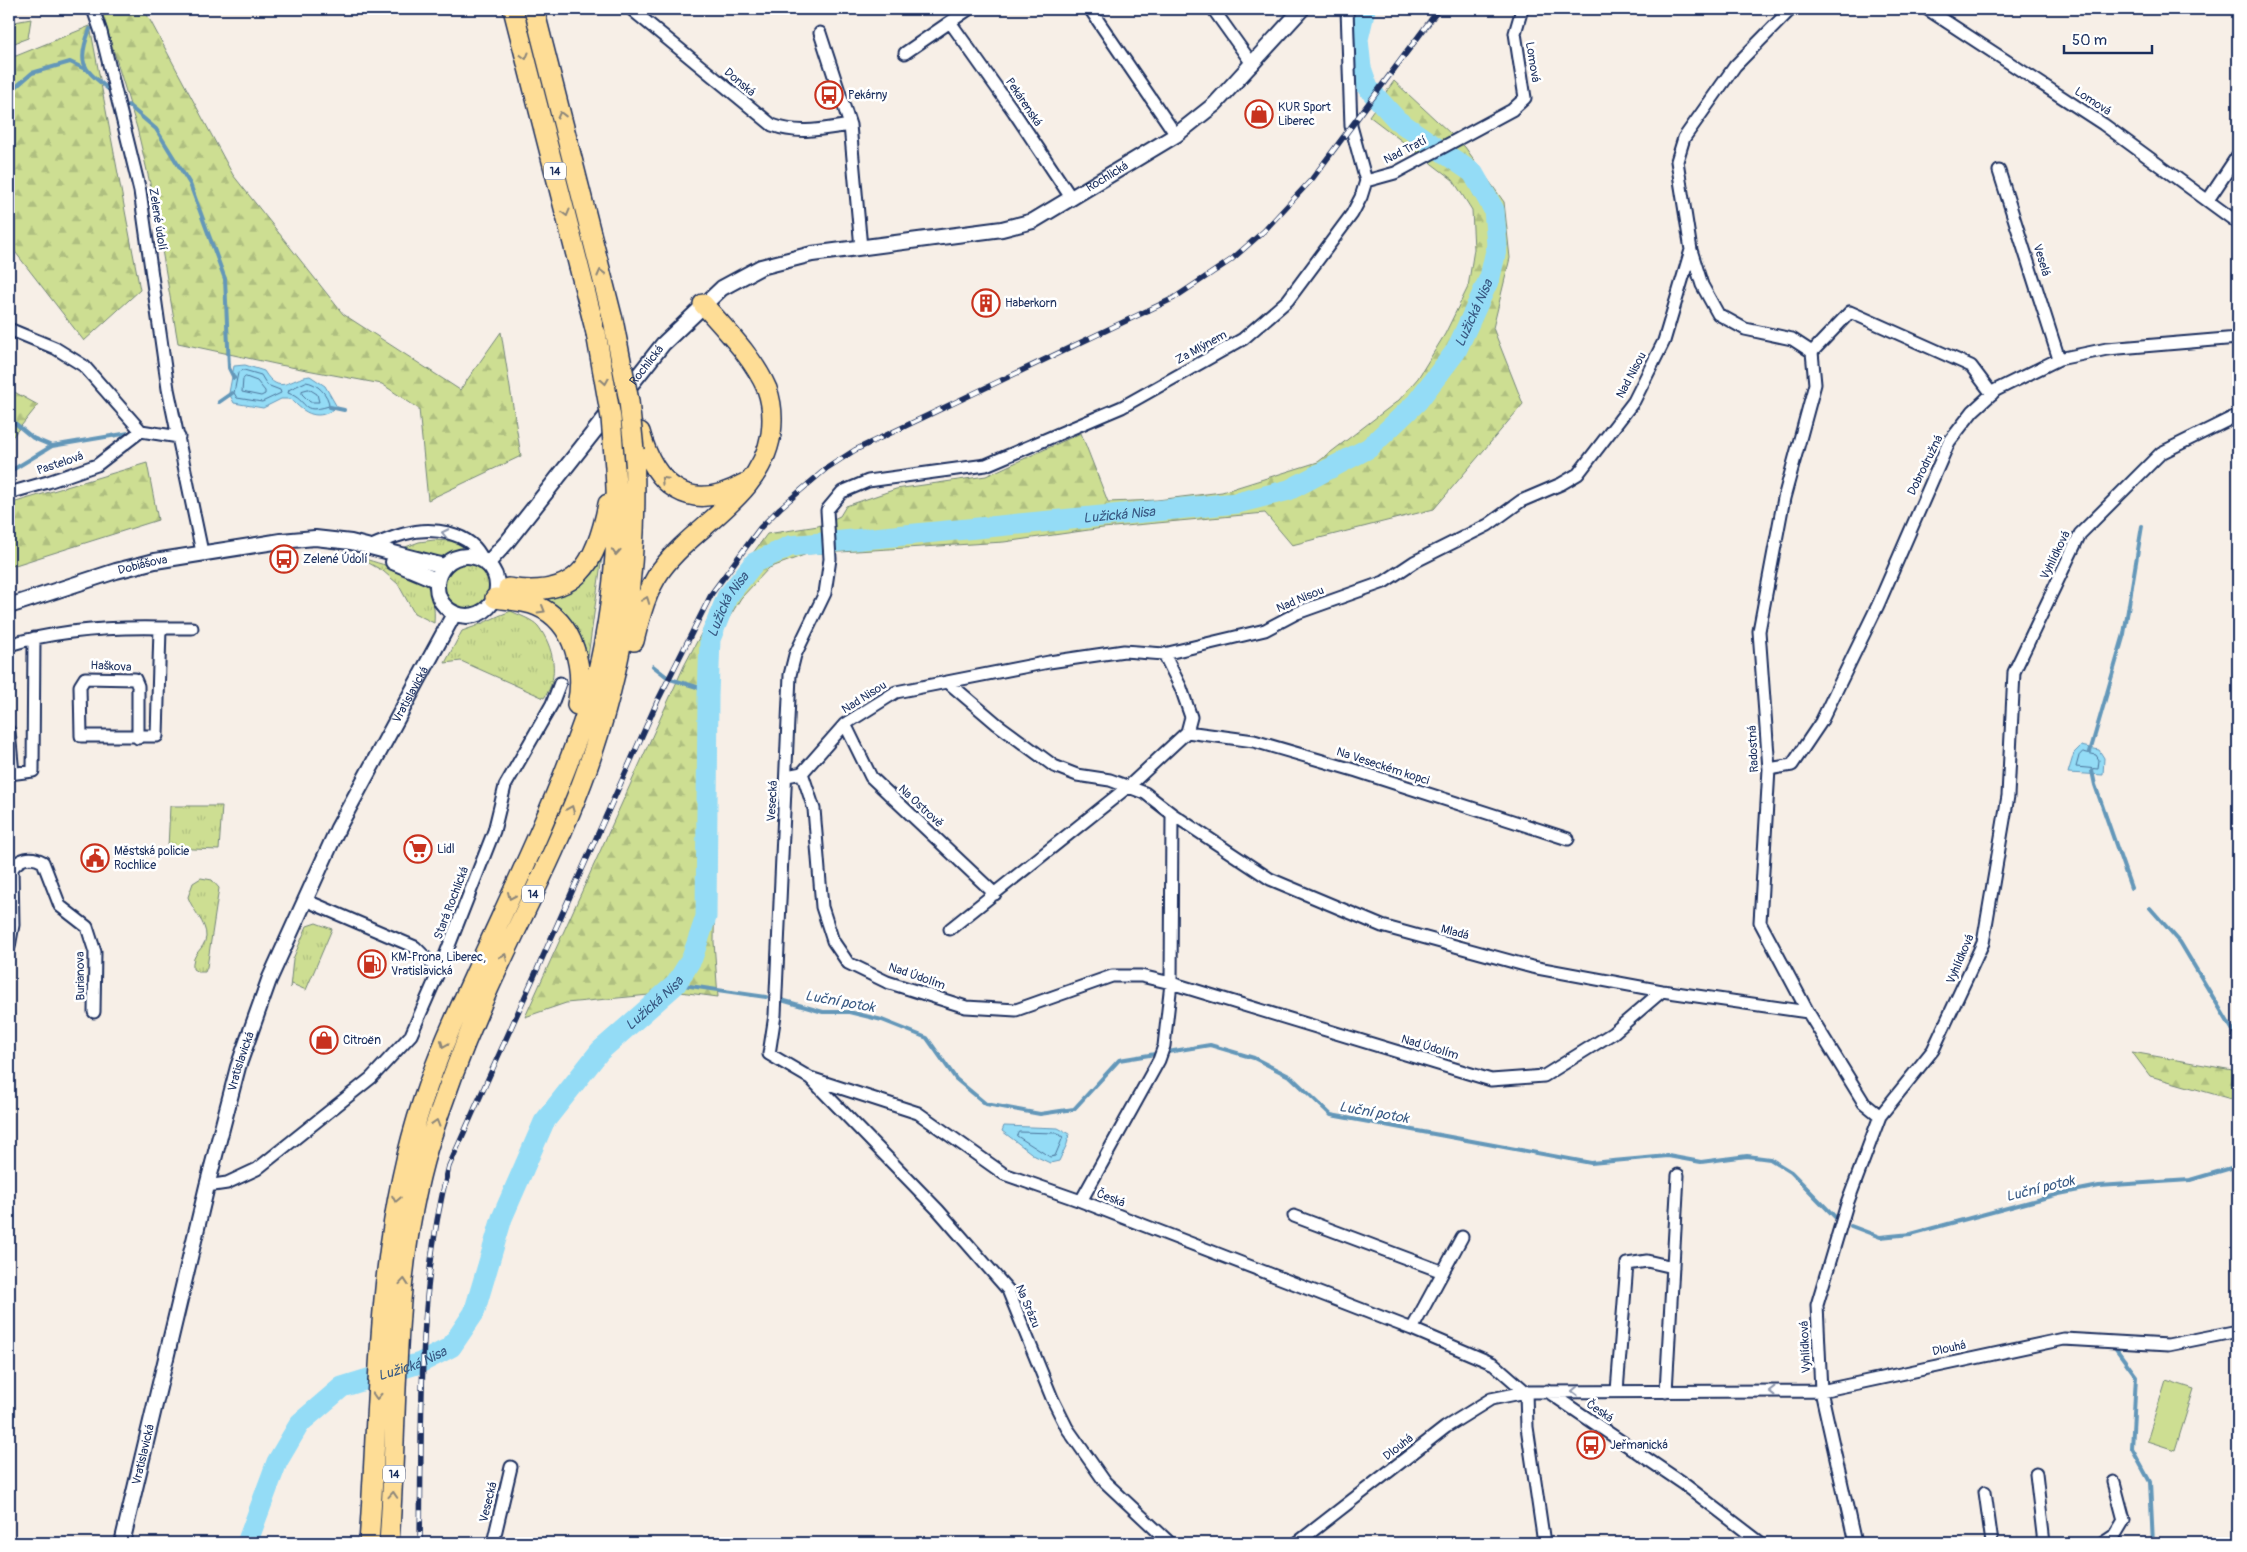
<svg xmlns="http://www.w3.org/2000/svg" width="2247" height="1552" font-family="Pangolin,sans-serif">
  <style>
    .grass { fill: url(#grass-tufts); stroke: #748678 }
    .forest { fill: url(#forest-firs); stroke: #748678 }
    .pitch { fill: #cdde92; stroke: #748678 }
    .water { fill: #94dcf6; stroke: #6497b9 }
    .lines { fill: none; stroke-linecap: round; stroke-linejoin: round }
    .shore { stroke: #4b749b; stroke-width: 1 }
    .stream { stroke: #6497b9; stroke-width: 4 }
    .river { stroke: #94dcf6; stroke-width: 21 }
    .minor-casing { stroke: #1b2f5e; stroke-width: 15 }
    .tertiary-casing { stroke: #1b2f5e; stroke-width: 18 }
    .trunk-casing { stroke: #1b2f5e; stroke-width: 22 }
    .minor { stroke: #fff; stroke-width: 11 }
    .tertiary { stroke: #fff; stroke-width: 14 }
    .trunk { stroke: #fedd96; stroke-width: 19 }
    .rail-casing { stroke: #1b2f5e; stroke-width: 5.5 }
    .rail { stroke: #fff; stroke-width: 4; stroke-dasharray: 11; stroke-linecap: butt }
    .trunk-bridge-casing { stroke: #1b2f5e; stroke-width: 22; stroke-linecap: butt }
    .trunk-bridge { stroke: #fedd96; stroke-width: 19 }
    .oneway { stroke: #8c867a }
    .oneway2 { stroke: #8d97ae }
    .labels { text-anchor: middle; stroke-width: 5; stroke-linejoin: round; paint-order: stroke }
    .shield { fill: #fff; stroke: #5f6d8e; stroke-width: 1 }
    .shield-label { font-size: 11px; font-weight: bold; fill: #1b2f5e }
    .street-label { font-size: 12px; fill: #1b2f5e; stroke: #fff }
    .poi-label { font-size: 12px; fill: #1b2f5e; stroke: #fff; text-anchor: start }
    .water-label { font-size: 14px; font-style: italic; fill: #395a84; stroke: #fff }
  </style>
  <defs>
    <pattern id="grass-tufts" width="24" height="20" patternUnits="userSpaceOnUse" patternTransform="scale(1.25)"><rect width="24" height="20" fill="#cdde92"/><path d="M3 7l-1-3M5 7V3M7 7l1-3M15 17l-1-3M17 17v-4M19 17l1-3" fill="none" stroke="#afbf80"/></pattern>
    <pattern id="forest-firs" width="22" height="20" patternUnits="userSpaceOnUse" patternTransform="scale(1.25)"><rect width="22" height="20" fill="#cdde92"/><path d="M5 1l3.5 6h-7zM16 11l3.5 6h-7z" fill="#afbf80"/></pattern>
  </defs>
  <rect width="100%" height="100%" fill="#f7efe7"/>
  <filter id="ink" filterUnits="userSpaceOnUse"><feTurbulence type="fractalNoise" baseFrequency=".02" numOctaves="2"/><feDisplacementMap in="SourceGraphic" scale="10" xChannelSelector="R" yChannelSelector="G"/><feConvolveMatrix kernelMatrix="1 2 1 2 8 2 1 2 1" color-interpolation-filters="sRGB"/></filter>
  <g filter="url(#ink)">
    <path class="grass" d="M434,540L450,541L468,547C456,549 451,554 442,556C428,559 413,553 400,549L419,542Z
      M602,556L588,657C579,629 572,614 546,600C567,590 589,576 602,556Z
      M358,557C371,561 416,573 424,582C434,593 435,609 434,623L414,613L398,584L383,571Z
      M443 586a23 23 0 1 1 46 0a23 23 0 1 1-46 0Z
      M511,611C518,615 532,619 538,626C554,647 560,677 544,698L461,661L445,663L462,631C479,626 494,617 511,611Z
      M170,806H222L219,850L168,848Z
      M201,878L212,880L219,888L207,967L205,972H198L193,969C191,952 204,951 206,937C207,923 192,910 188,897L193,883Z
      M316,923L332,929L306,990L292,984L290,988L293,959L307,926Z"/>
    <path class="forest" d="M101,9H144L233,175L343,314L460,390L501,332L521,456L428,500L419,409L382,384L280,365L178,343L152,192L137,128Z
      M31,19L28,38L9,45V23Z
      M90,26L140,290L84,341L9,244V55L16,56Z
      M1394,81L1465,147L1504,202L1510,258L1493,328L1523,404L1434,509L1292,545L1265,513L1103,528L1004,542L807,554L769,568L741,598L718,636L714,942L718,997L680,992L566,1003L525,1017L684,666L720,598L767,534L818,526L840,516L846,506L896,489L986,476L1081,433L1108,502L1157,500L1222,492L1318,462L1399,400L1418,378L1445,334L1468,287L1474,249L1472,210L1453,180L1369,116Z
      M9,389L38,405L9,441Z
      M147,463L158,520L9,567V504Z
      M2132,1052L2238,1071V1101L2150,1076Z"/>
    <path class="pitch" d="M2166,1380L2194,1389L2175,1450L2147,1441Z"/>
    <path class="water" d="M245,365L264,371C280,397 290,378 310,376L325,386L337,407C318,422 305,414 291,399H281L263,408L234,403L229,393L234,366Z
      M2081,746L2099,750L2104,758L2103,775L2068,773L2074,753Z
      M1004,1126L1058,1128L1069,1134L1067,1144L1059,1161L1050,1163L1035,1156L1002,1131Z"/>
    <g class="lines">
      <path class="shore" d="M244,370L261,375L267,385L280,390L281,393L262,402L237,398L234,393L238,373Z
        M246,377L257,381L265,391V394L261,396L242,392L243,379Z
        M306,382C317,383 329,395 329,406C299,415 310,401 288,393L289,390Z
        M309,389L317,394L319,402H310L302,394V391Z
        M2083,752L2096,755L2099,760L2098,769L2076,767L2079,756Z
        M1019,1132L1056,1133L1063,1137L1055,1156L1050,1157L1017,1136Z"/>
      <path class="stream" d="M90,29C75,67 85,69 112,92
        M9,93L32,73L70,62L85,69
        M128,105L156,129L190,184L225,279L229,368L234,378
        M219,402L232,393
        M330,407L344,410
        M9,418L33,438L52,446L129,433
        M9,472L52,446
        M653,666L667,677
        M670,679L697,687L708,696
        M2090,752L2124,634L2142,526
        M2092,771L2095,785L2131,888
        M2150,908L2180,942L2238,1039
        M676,984L766,997
        M778,999L823,1012H849L882,1020L927,1038L956,1079L986,1104L1040,1114L1074,1109L1119,1060L1210,1045L1254,1058L1291,1077L1331,1115L1591,1163L1668,1156L1701,1162L1747,1156L1770,1159L1791,1172L1839,1221
        M1851,1226L1880,1237L1911,1234L2059,1194L2099,1186L2190,1180L2238,1166
        M2114,1346L2136,1376L2132,1449L2150,1482L2153,1543"/>
      <path class="river" id="s1" d="M247,1543L277,1462L300,1423L342,1387L420,1363L451,1347L474,1313L502,1218L544,1122L600,1051L676,984L692,958L706,917L708,696L710,639L727,597L754,563L790,546L1237,503L1289,490L1369,448L1417,402L1456,351L1490,277L1497,246L1494,210L1473,173L1397,120L1368,88L1361,68L1358,39L1365,9"/>
      <g class="minor-casing">
        <path id="minor" d="M93,9L101,32L140,191L168,389L202,552
          M631,9L772,125C799,135 823,129 850,125
          M969,9L950,22L1014,112L1072,199
          M1090,9L1176,135
          M1213,9L1253,65
          M1347,9L1351,126L1366,181L1361,197L1352,214L1288,300L1243,339L1122,407L1096,418L986,465L868,481L842,492L827,510L830,559L825,593L795,655L790,675L775,1015L769,1054L810,1078L918,1113L1004,1174L1081,1201L1412,1329L1494,1364L1526,1392
          M1791,9L1735,66L1684,138L1677,161L1691,250L1702,285L1718,314L1745,329L1792,339L1812,352
          M1927,9L2103,124L2238,223
          M820,33L850,125L861,248
          M905,53L950,22
          M1999,171L2059,359
          M1366,181L1395,173L1512,110L1525,98L1515,33L1522,9
          M2208,200L2238,155
          M9,329L55,348L84,366L141,431L179,437
          M1812,352L1815,384L1784,498L1759,631L1769,769L1760,922L1808,1012L1864,1103L1880,1116
          M1812,352L1850,312L1971,366L1992,394
          M9,493L48,482L97,465L141,431
          M371,546C382,542 393,537 404,534C431,526 471,531 483,560
          M160,628H192
          M9,645C58,630 109,627 160,628L157,736H81L80,686L85,678L135,679L138,686V738
          M949,683L997,724L1054,766L1077,775L1110,780L1145,793L1172,814L1270,879L1382,926L1532,967L1662,991L1808,1012
          M845,724L871,777L995,894
          M9,731L13,774
          M1187,732L1254,741L1357,771L1568,839
          M1769,769L1792,765L1821,722L1878,605L1949,442L1973,411L1996,390L2059,359L2107,349L2238,338
          M802,773L814,809L822,907L833,941L848,963L887,982L966,1007L1016,1010L1112,976H1141L1171,983L1491,1080L1544,1076L1613,1033L1662,991
          M9,774L33,771L34,638
          M787,776L802,773L845,724L896,692L1049,662L1124,651L1164,654L1265,630L1297,613L1384,582L1414,562L1488,525L1521,501L1561,484L1578,474L1634,401L1664,341L1691,250
          M305,900L415,947L439,971
          M950,929L1129,786L1187,732L1191,717L1181,688L1164,654
          M9,947L13,925L12,869C19,858 31,855 43,862L60,906L87,927L95,952L94,1012
          M811,1079L938,1210L1008,1290L1052,1398L1067,1428L1105,1482L1170,1543
          M207,1186L227,1183L257,1169L371,1078L411,1035L439,971L494,831L505,786L552,704L560,683
          M1081,1201L1159,1060L1164,1046L1171,983L1172,814
          M1294,1216L1443,1272
          M1412,1329L1462,1237
          M1547,1391L1684,1484L1761,1543
          M1617,1391L1627,1264L1647,1261L1673,1267
          M1526,1392L1527,1427L1544,1543
          M1666,1392L1678,1175
          M2036,1474L2044,1543
          M1985,1492L1992,1543
          M493,1543L511,1467
          M1297,1543L1446,1427L1491,1399L1526,1392L1821,1391L2064,1339L2168,1345L2238,1331
          M1855,1543L1821,1391L1817,1305L1847,1204L1880,1116L1933,1050L1983,943L2008,796L2014,672L2080,534L2161,453L2238,415
          M2103,1543L2115,1535L2124,1520L2114,1482"/>
      </g>
      <g class="tertiary-casing">
        <g id="tertiary">
          <circle cx="467" cy="586" r="30"/>
          <path d="M393,562L436,580"/>
          <path id="s2" d="M487,564L507,542L663,344L722,288L761,267L812,254L1002,229L1033,221L1176,135L1215,104L1302,9"/>
          <path id="s3" d="M9,606L116,571L155,561L281,541L315,538L351,542L444,566"/>
          <path id="s4" d="M122,1543L207,1186L238,1067L269,980L338,828L454,614"/>
        </g>
      </g>
      <g class="trunk-casing">
        <path id="trunk" d="M513,9L596,333
          M534,9L613,320
          M640,432C655,486 689,514 743,484
          M508,588C577,599 596,565 608,504
          M495,598C508,600 525,601 537,606C575,622 585,670 577,705
          M634,641C640,617 646,591 661,570C696,523 761,497 771,434C773,419 772,403 767,389C753,357 726,330 703,304
          M369,1543C380,1394 375,1243 423,1100C440,1048 464,999 486,950C518,880 551,811 577,739C608,658 621,555 615,468
          M389,1543C399,1412 390,1274 428,1147C443,1100 460,1054 480,1008C513,932 554,858 583,780C624,670 639,567 634,450"/>
      </g>
      <use href="#minor" class="minor"/>
      <use href="#tertiary" class="tertiary"/>
      <use href="#trunk" class="trunk"/>
      <g class="rail-casing">
        <path id="rail" d="M420,1543C422,1418 417,1287 449,1166L658,700L712,593L760,528L780,508L827,468L855,450L1174,298L1231,260L1264,231L1312,179L1439,9"/>
      </g>
      <use href="#rail" class="rail"/>
      <g class="trunk-bridge-casing">
        <path id="trunk-bridge" d="M613,320L629,401L634,450
          M596,333L611,418L615,468"/>
      </g>
      <use href="#trunk-bridge" class="trunk-bridge"/>
    </g>
    <defs><path id="oneway-chevron" d="M-2-3.5L2.5 0L-2 3.5" fill="none" stroke-width="1.6" stroke-linecap="round" stroke-linejoin="round" transform="scale(1.25)"/></defs>
    <g class="oneway">
      <use href="#oneway-chevron" transform="translate(525 56) rotate(75)"/>
      <use href="#oneway-chevron" transform="translate(561 115) rotate(-104)"/>
      <use href="#oneway-chevron" transform="translate(566 213) rotate(75)"/>
      <use href="#oneway-chevron" transform="translate(601 273) rotate(-104)"/>
      <use href="#oneway-chevron" transform="translate(605 381) rotate(81)"/>
      <use href="#oneway-chevron" transform="translate(664 480) rotate(-134)"/>
      <use href="#oneway-chevron" transform="translate(616 552) rotate(94)"/>
      <use href="#oneway-chevron" transform="translate(646 600) rotate(-69)"/>
      <use href="#oneway-chevron" transform="translate(542 610) rotate(30)"/>
      <use href="#oneway-chevron" transform="translate(571 809) rotate(-68)"/>
      <use href="#oneway-chevron" transform="translate(511 896) rotate(114)"/>
      <use href="#oneway-chevron" transform="translate(504 957) rotate(-65)"/>
      <use href="#oneway-chevron" transform="translate(444 1044) rotate(112)"/>
      <use href="#oneway-chevron" transform="translate(436 1123) rotate(-73)"/>
      <use href="#oneway-chevron" transform="translate(396 1199) rotate(101)"/>
      <use href="#oneway-chevron" transform="translate(404 1282) rotate(-85)"/>
      <use href="#oneway-chevron" transform="translate(377 1396) rotate(93)"/>
      <use href="#oneway-chevron" transform="translate(393 1495) rotate(-86)"/>
    </g>
    <g class="oneway2">
      <use href="#oneway-chevron" transform="translate(445 533) rotate(-168)"/>
      <use href="#oneway-chevron" transform="translate(1575 1391) rotate(179)"/>
      <use href="#oneway-chevron" transform="translate(1772 1391) rotate(180)"/>
    </g>
  </g>
  <defs>
    <g id="bus-ring" transform="scale(1.4375)"><circle r="9.5" fill="#fff" stroke="#c8321e" stroke-width="1.5"/><path d="M-5-6H5V4H4V6H2V4H-2V6H-4V4H-5ZM-3.5-4V0h7V-4ZM-3.5 1.2v1.5H-2V1.2ZM2 1.2v1.5H3.5V1.2Z" fill="#c8321e"/></g>
    <g id="shop-ring" transform="scale(1.4375)"><circle r="9.5" fill="#fff" stroke="#c8321e" stroke-width="1.5"/><path d="M-5-2.5h2.3a2.7 3.5 0 0 1 5.4 0H5L5.5 6h-11ZM-1.5-2.5h3a1.5 2.3 0 0 0-3 0Z" fill="#c8321e"/></g>
    <g id="building-ring" transform="scale(1.4375)"><circle r="9.5" fill="#fff" stroke="#c8321e" stroke-width="1.5"/><path d="M-4-6H4V6H1V3H-1V6H-4ZM-2.5-4.3h1.7v1.8h-1.7ZM.8-4.3h1.7v1.8H.8ZM-2.5-1h1.7V.8h-1.7ZM.8-1h1.7V.8H.8Z" fill="#c8321e"/></g>
    <g id="supermarket-ring" transform="scale(1.4375)"><circle r="9.5" fill="#fff" stroke="#c8321e" stroke-width="1.5"/><path d="M-6-5.5h2.5l.6 2H6L4.5 2H-2.5L-4.4-4H-6ZM-1.5 3.2a1.3 1.3 0 1 0 .1 0ZM3 3.2a1.3 1.3 0 1 0 .1 0Z" fill="#c8321e"/></g>
    <g id="civic-ring" transform="scale(1.4375)"><circle r="9.5" fill="#fff" stroke="#c8321e" stroke-width="1.5"/><path d="M-.6-6.5H3V-4.5H.6V-3L4-1V1h2V6H-6V1h2V-1L-.6-3ZM-1.2 2.5V6h2.4V2.5Z" fill="#c8321e"/></g>
    <g id="fuel-ring" transform="scale(1.4375)"><circle r="9.5" fill="#fff" stroke="#c8321e" stroke-width="1.5"/><path d="M-5.5-6h7V0h2V4h1.3V-2.5L3-4.5l.8-.8L6-3V5H2.5V1h-1V6h-7ZM-4.2-4.7v3.2H.2V-4.7Z" fill="#c8321e"/></g>
  </defs>
  <g fill-rule="evenodd">
    <use href="#bus-ring" x="829" y="95"/>
    <use href="#shop-ring" x="1259" y="114"/>
    <use href="#building-ring" x="986" y="303"/>
    <use href="#bus-ring" x="284" y="559"/>
    <use href="#supermarket-ring" x="418" y="849"/>
    <use href="#civic-ring" x="95" y="858"/>
    <use href="#fuel-ring" x="372" y="964"/>
    <use href="#shop-ring" x="324" y="1040"/>
    <use href="#bus-ring" x="1591" y="1445"/>
  </g>
  <g class="labels">
    <g class="shield">
      <rect x="544" y="162.5" width="22" height="17" rx="4"/>
      <rect x="522" y="885.5" width="22" height="17" rx="4"/>
      <rect x="383" y="1465.5" width="22" height="17" rx="4"/>
    </g>
    <g class="shield-label">
      <text x="555" y="175">14</text>
      <text x="533" y="898">14</text>
      <text x="394" y="1478">14</text>
    </g>
    <g class="street-label">
      <text transform="translate(1533 62) rotate(81)" y="4">Lomová</text>
      <text transform="translate(740 82) rotate(40)" y="4">Donská</text>
      <text transform="translate(2093 101) rotate(33)" y="4">Lomová</text>
      <text transform="translate(1024 102) rotate(56)" y="4">Pekárenská</text>
      <text transform="translate(1405 150) rotate(-27)" y="4">Nad Tratí</text>
      <text dy="4" stroke="none"><textPath href="#s2" startOffset="770">Rochlická</textPath></text>
      <text transform="translate(158 219) rotate(81)" y="4">Zelené údolí</text>
      <text transform="translate(2042 260) rotate(73)" y="4">Veselá</text>
      <text transform="translate(1201 347) rotate(-29)" y="4">Za Mlýnem</text>
      <text dy="4" stroke="none"><textPath href="#s2" startOffset="255">Rochlická</textPath></text>
      <text transform="translate(1631 375) rotate(-62)" y="4">Nad Nisou</text>
      <text transform="translate(60 463) rotate(-19)" y="4">Pastelová</text>
      <text transform="translate(1925 465) rotate(-64)" y="4">Dobrodružná</text>
      <text transform="translate(2055 555) rotate(-64)" y="4">Vyhlídková</text>
      <text dy="4" stroke="none"><textPath href="#s3" startOffset="140">Dobiášova</textPath></text>
      <text transform="translate(1300 599) rotate(-23)" y="4">Nad Nisou</text>
      <text transform="translate(111 666) rotate(3)" y="4">Haškova</text>
      <text dy="4" stroke="none"><textPath href="#s4" startOffset="901">Vratislavická</textPath></text>
      <text transform="translate(864 697) rotate(-32)" y="4">Nad Nisou</text>
      <text transform="translate(1753 749) rotate(-93)" y="4">Radostná</text>
      <text transform="translate(1383 766) rotate(18)" y="4">Na Veseckém kopci</text>
      <text transform="translate(772 801) rotate(-87)" y="4">Vesecká</text>
      <text transform="translate(921 806) rotate(43)" y="4">Na Ostrově</text>
      <text transform="translate(451 903) rotate(-69)" y="4">Stará Rochlická</text>
      <text transform="translate(1455 932) rotate(15)" y="4">Mladá</text>
      <text transform="translate(1960 959) rotate(-67)" y="4">Vyhlídková</text>
      <text transform="translate(80 976) rotate(-91)" y="4">Burianova</text>
      <text transform="translate(917 976) rotate(19)" y="4">Nad Údolím</text>
      <text transform="translate(1430 1047) rotate(17)" y="4">Nad Údolím</text>
      <text dy="4" stroke="none"><textPath href="#s4" startOffset="496">Vratislavická</textPath></text>
      <text transform="translate(1111 1198) rotate(21)" y="4">Česká</text>
      <text transform="translate(1028 1306) rotate(67)" y="4">Na Srázu</text>
      <text transform="translate(1805 1347) rotate(-93)" y="4">Vyhlídková</text>
      <text transform="translate(1949 1348) rotate(-12)" y="4">Dlouhá</text>
      <text transform="translate(1600 1411) rotate(34)" y="4">Česká</text>
      <text transform="translate(1398 1447) rotate(-38)" y="4">Dlouhá</text>
      <text dy="4" stroke="none"><textPath href="#s4" startOffset="91">Vratislavická</textPath></text>
      <text transform="translate(488 1502) rotate(-76)" y="4">Vesecká</text>
    </g>
    <g class="poi-label">
      <text x="848" y="99">Pekárny</text>
      <text x="1278" y="111">KUR Sport<tspan x="1278" dy="14">Liberec</tspan></text>
      <text x="1005" y="307">Haberkorn</text>
      <text x="303" y="563">Zelené Údolí</text>
      <text x="437" y="853">Lidl</text>
      <text x="114" y="855">Městská policie<tspan x="114" dy="14">Rochlice</tspan></text>
      <text x="391" y="961">KM-Prona, Liberec,<tspan x="391" dy="14">Vratislavická</tspan></text>
      <text x="343" y="1044">Citroën</text>
      <text x="1610" y="1449">Jeřmanická</text>
    </g>
    <g class="water-label">
      <text dy="5" stroke="none"><textPath href="#s1" startOffset="1986">Lužická Nisa</textPath></text>
      <text dy="5" stroke="none"><textPath href="#s1" startOffset="1551">Lužická Nisa</textPath></text>
      <text dy="5" stroke="none"><textPath href="#s1" startOffset="1131">Lužická Nisa</textPath></text>
      <text transform="translate(840 1001) rotate(10)" y="5">Luční potok</text>
      <text dy="5" stroke="none"><textPath href="#s1" startOffset="711">Lužická Nisa</textPath></text>
      <text transform="translate(1374 1112) rotate(10)" y="5">Luční potok</text>
      <text transform="translate(2040 1188) rotate(-14)" y="5">Luční potok</text>
      <text dy="5" stroke="none"><textPath href="#s1" startOffset="261">Lužická Nisa</textPath></text>
    </g>
  </g>
  <rect width="2247" height="1552" fill="none" stroke="#fff" stroke-width="30"/>
  <rect x="15" y="15" width="2217" height="1522" fill="none" stroke="#1b2f5e" stroke-width="2" filter="url(#ink)"/>
  <path d="M2064 45v8h88v-8" fill="none" stroke="#1b2f5e" stroke-width="2.5"/>
  <text x="2072" y="45" font-size="15" fill="#1b2f5e" stroke="#ffffff" stroke-width="4" paint-order="stroke">50 m</text>
</svg>
